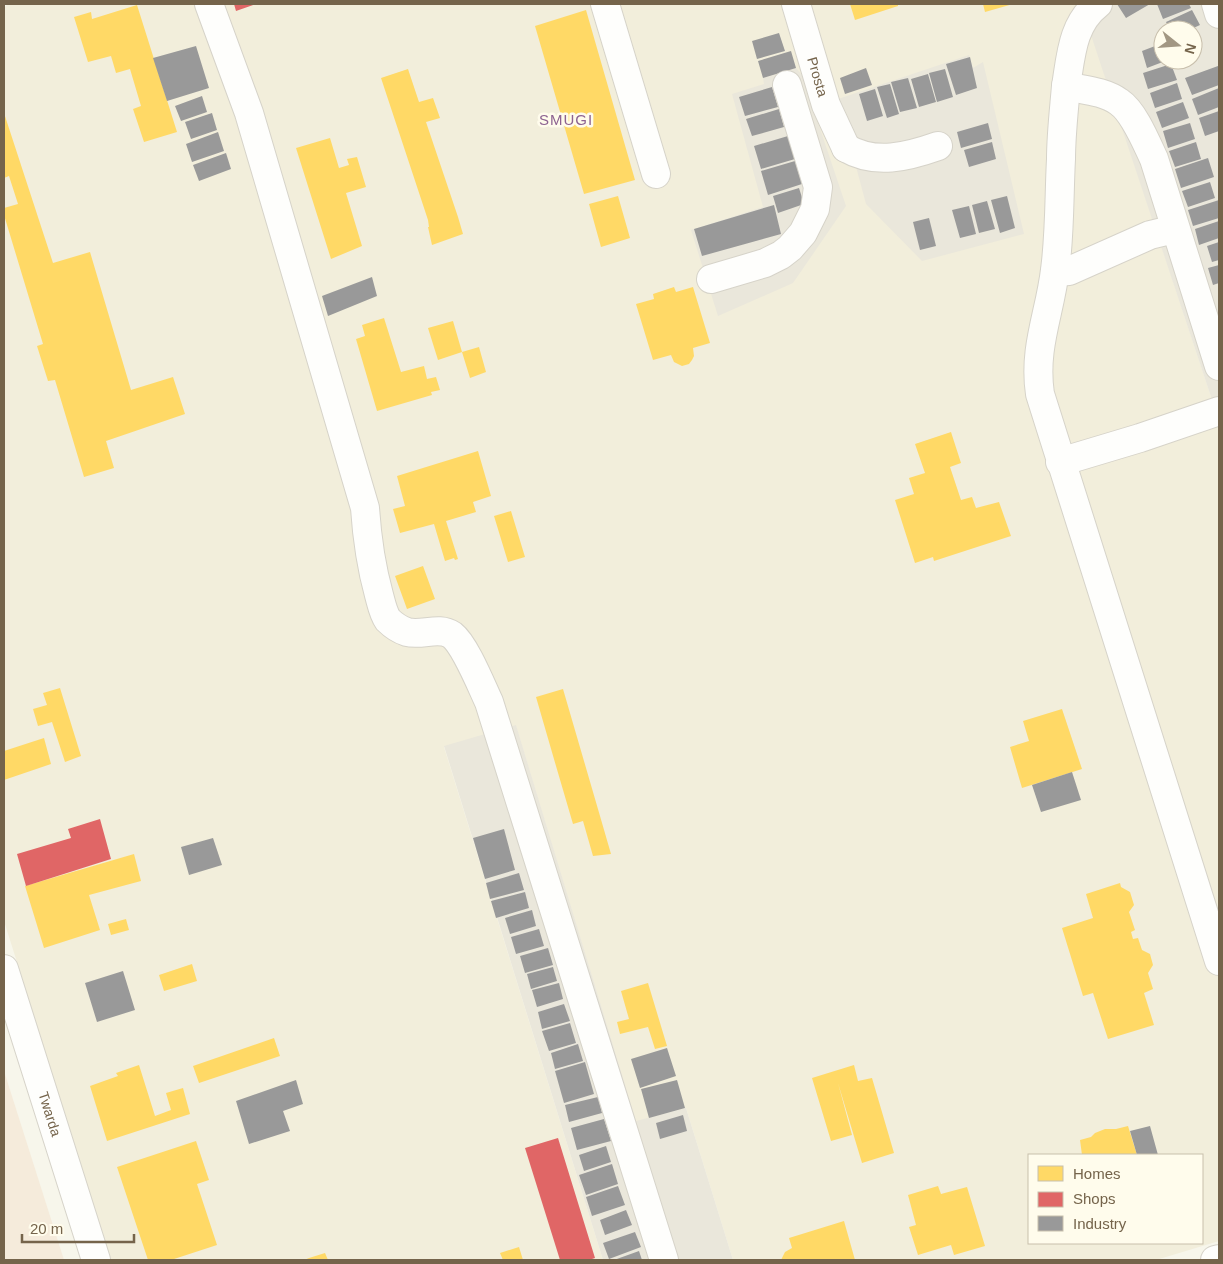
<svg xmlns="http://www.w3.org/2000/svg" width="1223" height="1264" font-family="Arial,sans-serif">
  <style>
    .residential { fill: #f2eedb; fill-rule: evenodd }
    .commercial { fill: #f5ebdb }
    .industrial { fill: #eae7db; fill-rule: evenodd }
    .homes { fill: #ffd966 }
    .shops { fill: #e06666 }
    .industry { fill: #999 }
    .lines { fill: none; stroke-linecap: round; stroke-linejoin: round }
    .minor-casing { stroke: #d6d3c9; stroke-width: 30 }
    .minor { stroke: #fefefc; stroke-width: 28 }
    .labels { text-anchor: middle; stroke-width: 5; stroke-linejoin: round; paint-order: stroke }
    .street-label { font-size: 14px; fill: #75644b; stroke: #fffcec }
    .neighbourhood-label { font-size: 15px; letter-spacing: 1px; fill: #8d6291; stroke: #fffcec }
  </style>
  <rect width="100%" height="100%" fill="#f7f6eb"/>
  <path class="residential" d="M8,4H1084L1082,5L1219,421V1241L1156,1260H733L686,1108L636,1122L516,726L444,747L603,1260H111L4,921V8ZM969,56L973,68L866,204ZM1029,1155H1202V1243H1029Z"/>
  <path class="commercial" d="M4,1071L64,1260H4Z"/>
  <path class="industrial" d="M1084,4H1219V421L1081,5ZM1163,30H1193V60H1163Z
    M969,55L973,68L983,62L1024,234L922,261L866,204L838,99Z
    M796,68L802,75L846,206L793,283L718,316L691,230L763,207L732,94L764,84L763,78Z
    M516,725L636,1121L686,1108L733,1260H603L444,746Z"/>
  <path class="homes" d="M850,4H898V6L855,20Z
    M983,4H1013L985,12Z
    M137,5L177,132L144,142L133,109L141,106L130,69L116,73L111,56L88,62L74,17L91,12L92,19Z
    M586,10L635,180L584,194L535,26Z
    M408,69L419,102L433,98L440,118L426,122L458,217L463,234L432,245L428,227H429L428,220L381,78Z
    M4,113L53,263L90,252L131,390L173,377L185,414L106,441L114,468L84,477L55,380L48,381L37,346L43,344L4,215V208L18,204L9,176L4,178Z
    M330,138L339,168L349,165L347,159L357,157L366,187L346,193L362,246L331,259L296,148Z
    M618,196L630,238L601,247L589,204Z
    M674,287L676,292L693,287L710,343L693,348L694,356L692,360L689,364L682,366L674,362L671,355L653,360L636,304L654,299L653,294Z
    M384,318L401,372L424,366L427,379L436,377L440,390L431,392L432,395L377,411L356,339L365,336L362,325Z
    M453,321L462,352L438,360L428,328Z
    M479,347L486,372L470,378L462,352Z
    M951,432L961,463L950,467L961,500L972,497L976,508L999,502L1011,536L934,561L933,557L915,563L895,500L914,494L909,478L925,473L915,444Z
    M478,451L491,496L473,502L476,512L446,521L458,559L455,560L454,558L445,561L434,524L400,533L393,509L405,506L397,476Z
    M511,511L525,557L508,562L494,516Z
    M423,566L435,599L407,609L395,576Z
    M60,688L81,756L65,762L52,722L38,726L33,709L47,705L43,693Z
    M563,689L600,816L611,854L593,856L583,821L573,824L556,766L536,697Z
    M1062,709L1082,769L1022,788L1010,747L1029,741L1023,721Z
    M44,738L51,764L4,780V751Z
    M134,854L141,881L89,895L100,930L44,948L25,886Z
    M1120,883L1121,887L1130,892L1134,905L1129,912L1135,930L1131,932L1133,939L1138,938L1142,950L1150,954L1153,965L1148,973L1153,989L1144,993L1154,1025L1108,1039L1093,993L1083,996L1062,928L1093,918L1086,894Z
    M126,919L129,930L111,935L108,924Z
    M192,964L197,981L164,991L159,975Z
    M648,983L667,1046L655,1049L648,1027L620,1034L617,1022L629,1019L621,991Z
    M274,1038L280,1056L199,1083L193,1066Z
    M139,1065L155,1116L171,1110L166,1093L183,1088L190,1114L107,1141L90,1086L118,1076L116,1073Z
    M854,1065L858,1081L872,1078L894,1153L862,1163L838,1083L852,1135L831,1141L812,1078Z
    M1128,1126L1137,1155H1082L1080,1140L1091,1137L1095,1133L1105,1129H1116Z
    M196,1141L209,1180L197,1184L217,1245L171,1260H148L117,1167Z
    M938,1186L941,1194L967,1187L985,1246L954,1255L951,1245L918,1255L909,1227L916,1225L908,1195Z
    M844,1221L855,1260H781L785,1252L792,1248L789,1238Z
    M519,1247L523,1260H503L500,1253Z
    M325,1253L328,1260H304L309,1258Z"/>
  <path class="shops" d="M234,4H256L236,11Z
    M100,819L111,859L26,886L17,854L71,838L68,829Z
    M558,1138L595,1258L589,1260H560L525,1148Z"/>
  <path class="industry" d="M1117,4H1150L1126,18Z
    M1157,4H1189L1191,8L1163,19Z
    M1192,10L1200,25L1189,30H1170L1166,22Z
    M779,33L785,51L757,59L752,41Z
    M1163,43V60H1168L1147,68L1142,51Z
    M196,46L209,88L167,101L153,58Z
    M791,51L796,68L763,78L758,61Z
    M970,57L977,88L956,95L946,64Z
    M1171,64L1177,80L1148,89L1143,73Z
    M1218,66L1219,85L1192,95L1185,78Z
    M866,68L872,85L845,94L840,78Z
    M945,69L953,97L937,102L929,73Z
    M928,74L936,102L919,107L911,79Z
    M908,78L917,108L900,112L891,82Z
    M1177,83L1182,99L1155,108L1150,93Z
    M890,84L899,114L887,118L877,87Z
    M772,87L778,107L745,116L739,97Z
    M1219,88V107L1198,115L1192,99Z
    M875,89L883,116L867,121L859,94Z
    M202,96L207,112L181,121L175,106Z
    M1183,102L1189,118L1162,128L1156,112Z
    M779,109L784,127L752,136L746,119Z
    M1219,111V131L1205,136L1199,118Z
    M212,113L217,130L191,139L185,122Z
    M988,123L992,139L961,148L957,132Z
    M1190,123L1195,139L1168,148L1163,131Z
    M218,132L224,151L192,162L186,144Z
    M788,136L795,159L761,169L754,146Z
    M992,142L996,159L969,167L964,150Z
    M1196,142L1201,159L1175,167L1169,151Z
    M226,153L231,169L199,181L193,165Z
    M1208,158L1214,177L1181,188L1175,169Z
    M795,161L802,184L768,195L761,171Z
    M1210,182L1215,198L1188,207L1182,191Z
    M799,188L804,204L778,213L773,196Z
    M1007,196L1015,228L1000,233L991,200Z
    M1219,200V218L1193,226L1188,210Z
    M987,201L995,229L979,233L972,205Z
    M774,205L781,234L702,256L694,229Z
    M969,206L976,234L960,238L952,210Z
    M929,218L936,246L920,250L913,222Z
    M1219,221V238L1199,245L1195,229Z
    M1219,242V260L1212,262L1207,246Z
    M1219,265V283L1213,285L1208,268Z
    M372,277L377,296L328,316L322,296Z
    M1072,772L1081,800L1041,812L1032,785Z
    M504,829L515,870L485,879L473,838Z
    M213,838L222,865L189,875L181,847Z
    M519,873L524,890L490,899L486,883Z
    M525,892L529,908L496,918L491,901Z
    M532,910L536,926L510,934L505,918Z
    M539,929L544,946L516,954L511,937Z
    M548,948L553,965L525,973L520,956Z
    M553,967L557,981L531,989L527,974Z
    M123,971L135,1010L97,1022L85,983Z
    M559,983L563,999L537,1007L532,990Z
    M564,1004L570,1021L542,1029L538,1012Z
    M570,1023L576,1043L549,1051L542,1031Z
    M578,1044L583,1061L555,1069L551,1053Z
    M667,1048L676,1076L640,1088L631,1059Z
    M585,1062L594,1094L564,1103L555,1071Z
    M296,1080L303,1104L283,1111L290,1131L249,1144L236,1101Z
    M677,1080L685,1108L649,1118L641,1089Z
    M598,1097L602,1113L569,1122L565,1105Z
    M683,1115L687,1131L660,1139L656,1123Z
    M604,1119L611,1141L577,1150L571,1128Z
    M1150,1126L1158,1155H1137L1130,1131Z
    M606,1146L611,1162L584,1171L579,1155Z
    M612,1164L618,1184L586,1195L579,1175Z
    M618,1186L625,1205L592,1216L586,1197Z
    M626,1210L632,1225L605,1235L600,1220Z
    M635,1232L641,1247L609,1259L603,1243Z
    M639,1251L642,1260H614Z"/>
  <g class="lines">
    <g class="minor-casing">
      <g id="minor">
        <path d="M209,4L249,113L365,508C367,538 371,566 379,595C381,602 383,613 388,620C393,625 401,630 407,632C422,636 439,626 452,635C465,645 481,685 489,702L664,1260"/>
        <path d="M605,4L656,174"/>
        <path id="s1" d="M796,4L826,105L846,148"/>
        <path d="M1098,4C1072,24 1071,56 1066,86C1083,90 1104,91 1119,102C1134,112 1146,142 1154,159L1219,366"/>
        <path d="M1216,4L1219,14"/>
        <path d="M1066,86C1064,110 1061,135 1061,159C1059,196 1060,233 1055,270C1050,313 1033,348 1040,394L1219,961"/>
        <path d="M846,148C875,165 907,157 938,146"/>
        <path d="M1055,272L1069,271L1150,235L1175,229"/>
        <path d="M711,279L765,263L781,255L790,248L803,233L815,209L818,187L787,85"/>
        <path d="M1060,462L1140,438L1219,411"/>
        <path id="s2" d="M4,969L96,1260"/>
        <path d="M1215,1260L1219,1259"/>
      </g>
    </g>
    <use href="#minor" class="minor"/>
  </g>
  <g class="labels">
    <g class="street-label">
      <text dy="5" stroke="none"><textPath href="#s1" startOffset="76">Prosta</textPath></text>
      <text dy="5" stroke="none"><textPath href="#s2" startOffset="152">Twarda</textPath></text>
    </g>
    <g class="neighbourhood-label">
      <text x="566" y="125">SMUGI</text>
    </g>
  </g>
  <rect width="1223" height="1264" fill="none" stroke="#75644b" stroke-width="10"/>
  <rect x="1028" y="1154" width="175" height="90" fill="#fffcec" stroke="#c8bfac"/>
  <rect x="1038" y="1166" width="25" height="15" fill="#ffd966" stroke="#c8bfac"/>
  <text x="1073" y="1179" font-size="15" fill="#75644b">Homes</text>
  <rect x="1038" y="1192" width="25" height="15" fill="#e06666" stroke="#c8bfac"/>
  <text x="1073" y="1204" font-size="15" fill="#75644b">Shops</text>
  <rect x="1038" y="1216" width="25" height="15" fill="#999999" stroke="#c8bfac"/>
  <text x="1073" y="1229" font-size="15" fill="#75644b">Industry</text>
  <g transform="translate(1178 45) rotate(107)"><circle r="24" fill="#fffcec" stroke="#c8bfac"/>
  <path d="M0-4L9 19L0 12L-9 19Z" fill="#a29783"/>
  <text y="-8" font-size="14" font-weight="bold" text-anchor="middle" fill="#75644b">N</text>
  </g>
  <path d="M22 1234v8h112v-8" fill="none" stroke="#75644b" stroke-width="2.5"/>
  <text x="30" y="1234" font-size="15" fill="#75644b" stroke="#fffcec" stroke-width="4" paint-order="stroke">20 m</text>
</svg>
